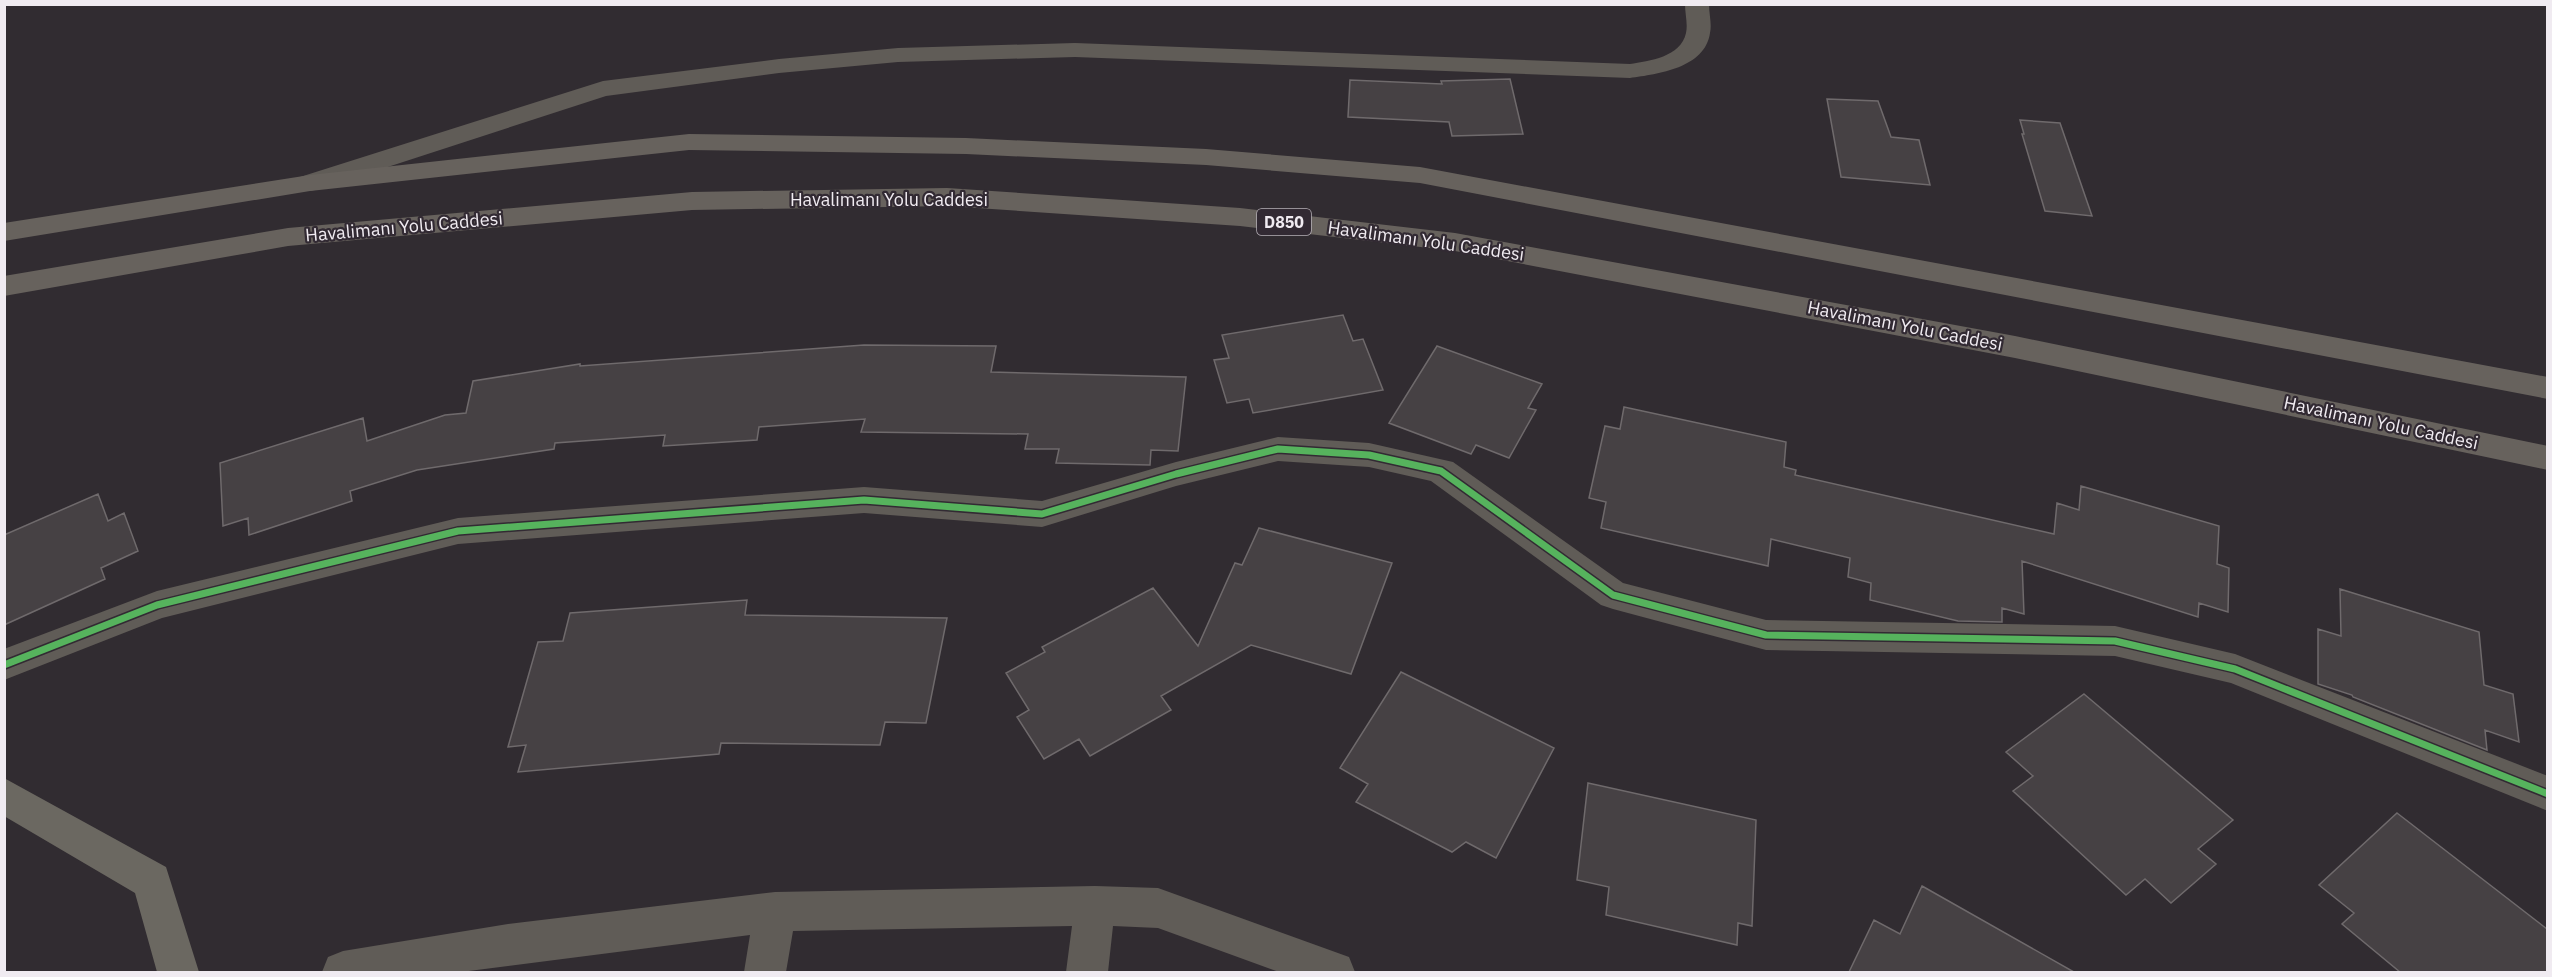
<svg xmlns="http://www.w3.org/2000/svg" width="2552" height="977" font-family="'IBM Plex Sans',sans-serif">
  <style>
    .building { fill: #464144; stroke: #6f6a6c; stroke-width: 1.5 }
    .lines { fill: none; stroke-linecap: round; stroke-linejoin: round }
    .street { fill: #605c57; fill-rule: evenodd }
    .secondary { fill: #6b6861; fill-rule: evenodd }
    .highway { fill: #67625d; fill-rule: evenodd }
    .cycleway-casing { stroke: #322a33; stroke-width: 10 }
    .cycleway { stroke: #56b35d; stroke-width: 7 }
    .labels { text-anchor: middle; stroke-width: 4.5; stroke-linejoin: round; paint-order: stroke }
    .shield { fill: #322a33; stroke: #b7b1b8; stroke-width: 1.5 }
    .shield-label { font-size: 16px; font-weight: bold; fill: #f0ebf1 }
    .street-label { font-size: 18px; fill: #f0ebf1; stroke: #322a33 }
  </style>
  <rect width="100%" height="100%" fill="#312c31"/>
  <path class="building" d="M1510,79L1523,134L1452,136L1449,122L1348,117L1350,80L1442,84L1441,81Z
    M1827,99L1878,101L1891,137L1919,140L1930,185L1841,177Z
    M2020,120L2060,123L2092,216L2045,211L2022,134H2024Z
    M1343,315L1353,341L1363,339L1383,390L1253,413L1249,399L1227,403L1214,360L1229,358L1222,335Z
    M864,345L996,346L991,372L1186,377L1178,451L1151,450L1150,465L1056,463L1059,449H1025L1028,434L861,432L865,419L759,427L757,440L663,446L665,435L555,443L554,449L417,470L350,491L352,501L249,535L248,518L223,526L220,463L363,418L367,441L445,415L466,413L473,381L580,364V366Z
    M1437,346L1542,384L1528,408L1536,410L1509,458L1476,445L1471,454L1389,423Z
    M1624,407L1786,442L1784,467L1796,470L1795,475L2054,534L2057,503L2079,510L2081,486L2219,526L2217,564L2229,568L2228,612L2199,603L2198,617L2022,561L2024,614L2002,608V622L1958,621L1870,600L1871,583L1848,577L1850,558L1771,539L1768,566L1601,528L1606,502L1589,498L1605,426L1620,429Z
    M98,494L108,521L124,513L138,551L101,568L105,579L4,625V535Z
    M1259,528L1392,563L1351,674L1251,645L1161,696L1171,710L1090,756L1079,739L1044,759L1017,717L1029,710L1006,673L1045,652L1042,647L1153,588L1198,646L1235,563L1242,565Z
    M2340,589L2479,632L2484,685L2513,694L2519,742L2485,730L2487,750L2353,697L2352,695L2318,684V629L2341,636Z
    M747,600L745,615L947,618L926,723L885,722L880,745L721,743L719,754L518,772L526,745L508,747L538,642L563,641L570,613Z
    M1401,672L1554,748L1496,858L1466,842L1452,852L1356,802L1368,784L1340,768Z
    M2084,694L2233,820L2198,849L2216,864L2171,903L2145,879L2126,895L2013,791L2033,776L2006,752Z
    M1588,783L1756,820L1752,926L1738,923L1737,945L1606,915L1609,887L1577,880Z
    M2397,813L2547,929V972H2400L2342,924L2354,913L2319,885Z
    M1922,886L2074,972H1849L1874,920L1900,934Z"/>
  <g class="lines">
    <path class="street" d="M1685,4H1709C1709,14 1712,24 1710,33C1705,68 1658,74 1630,78L1075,57L898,62L779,73L606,96L320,189L310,191L300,189L296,183L300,177L603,81L779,59L898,48L1075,43L1630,64C1649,61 1681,57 1686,33C1688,24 1685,14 1685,4Z
      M1278,437L1369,443L1453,462L1623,583L1766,620L2115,626L2235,654L2548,776V811L2231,683L2115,656L1766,650L1613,609L1601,605L1431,481L1369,467L1278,461L1176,486L1042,527L864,513L458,544L162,618L4,680V649L157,591L458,518L864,487L1042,501L1176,462Z
      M1095,886L1158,888L1349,957L1355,972H1279L1158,928L1113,926L1108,972H1066L1072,926L793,931L786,972H744L750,935L461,972H322L328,957L343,951L508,924L775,892Z"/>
    <path class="secondary" d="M4,778L166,867L199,972H157L135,893L4,816Z"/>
    <path class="highway" d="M689,134L966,138L1206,149L1420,167L2548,377V399L1420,183L1206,165L966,154L689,150L310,191L4,241V223L310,175Z
      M947,188L1240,208L1455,233L2015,336L2548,446V470L2015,358L1455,251L1240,226L947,206L692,210L288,246L4,296V276L288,228L692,192Z"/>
    <g class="cycleway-casing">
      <path id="cycleway" d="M4,665L157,605L458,531L864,500L1042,514L1176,474L1278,449L1369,455L1441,471L1613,595L1766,635L2115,641L2235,669L2548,794"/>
    </g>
    <use href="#cycleway" class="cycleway"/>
  </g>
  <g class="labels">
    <rect class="shield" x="1257" y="209" width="54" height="26" rx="4.5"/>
    <g class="shield-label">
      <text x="1284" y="228">D850</text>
    </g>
    <g class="street-label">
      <text x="889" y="206">Havalimanı Yolu Caddesi</text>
      <text transform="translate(404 227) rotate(-5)" y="6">Havalimanı Yolu Caddesi</text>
      <text transform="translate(1426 241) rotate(8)" y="6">Havalimanı Yolu Caddesi</text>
      <text transform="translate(1905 326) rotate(11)" y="6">Havalimanı Yolu Caddesi</text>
      <text transform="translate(2381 423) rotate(12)" y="6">Havalimanı Yolu Caddesi</text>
    </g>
  </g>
  <rect width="2552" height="977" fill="none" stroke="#f0ebf1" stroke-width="12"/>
</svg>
